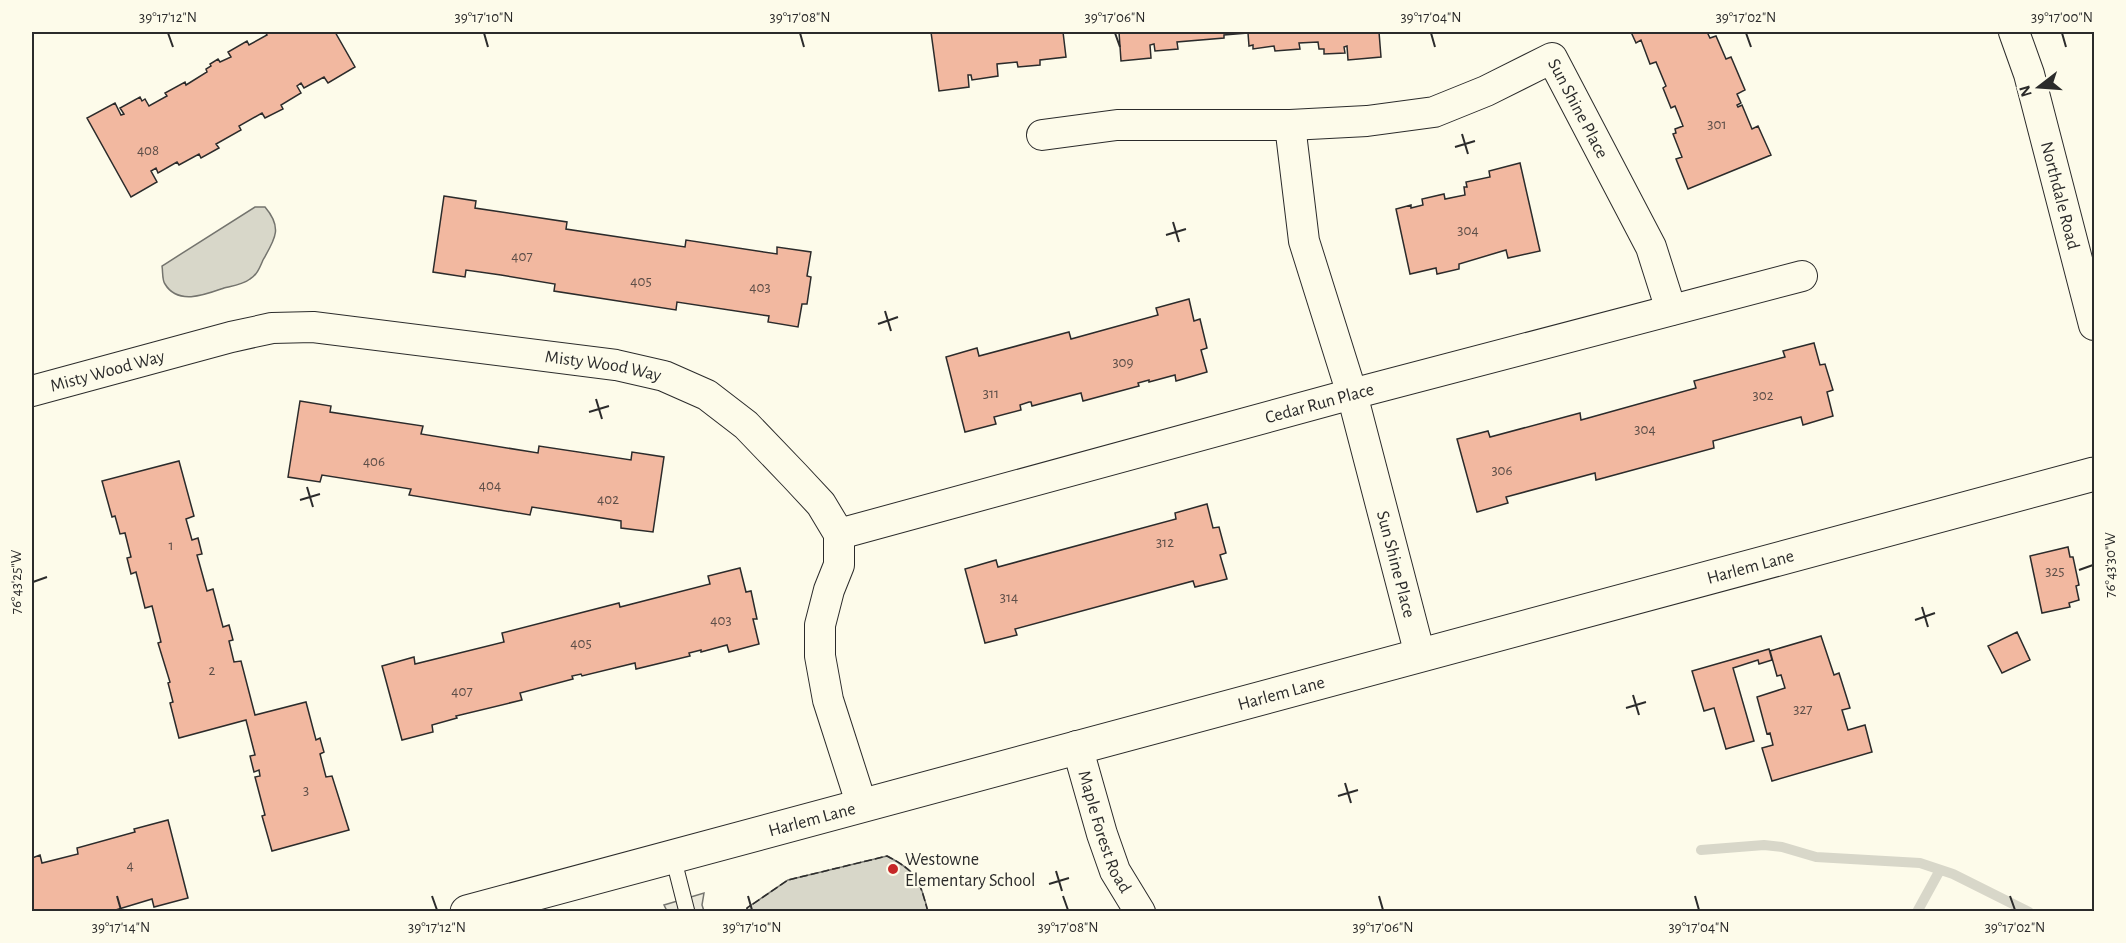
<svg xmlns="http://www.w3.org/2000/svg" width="2126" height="943" font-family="'Alegreya Sans',sans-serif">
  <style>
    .parking { fill: #eceadb; stroke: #74746e; stroke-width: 1.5 }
    .water { fill: #d8d7c9; stroke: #74746e; stroke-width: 1.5 }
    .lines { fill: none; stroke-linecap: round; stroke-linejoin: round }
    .stream { stroke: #d8d7c9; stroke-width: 10 }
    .building { fill: #f2b8a0; stroke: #2b2b2b; stroke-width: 1.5 }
    .lane-casing { stroke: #2b2b2b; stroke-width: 17 }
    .street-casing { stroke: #2b2b2b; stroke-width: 32 }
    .secondary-casing { stroke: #2b2b2b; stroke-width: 35 }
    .lane { stroke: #fdfbea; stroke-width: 15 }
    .street { stroke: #fdfbea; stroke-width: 30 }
    .secondary { stroke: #fdfbea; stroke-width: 33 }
    .fence { stroke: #2b2b2b; stroke-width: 1.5; stroke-dasharray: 8 3; stroke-linecap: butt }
    .ticks { fill: none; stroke: #2b2b2b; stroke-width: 2 }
    .poi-dot { fill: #c62828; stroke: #fdfbea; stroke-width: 2 }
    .labels { text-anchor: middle; stroke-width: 4.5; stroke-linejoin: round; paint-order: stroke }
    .number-label { font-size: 15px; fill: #5d4e48 }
    .street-label { font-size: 18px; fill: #2b2b2b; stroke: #fdfbea }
    .poi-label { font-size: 18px; fill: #2b2b2b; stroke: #fdfbea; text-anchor: start }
    .neatline { fill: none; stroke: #2b2b2b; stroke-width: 2 }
    .ticks-label { font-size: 15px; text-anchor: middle; fill: #2b2b2b }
  </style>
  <rect width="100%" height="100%" fill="#fdfbea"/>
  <path class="parking" d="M704,893L702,905L704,911H667L664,905Z"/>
  <path class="water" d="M255,207H265C283,228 275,239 263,260C260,267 257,275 250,279C244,284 232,286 224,288C207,294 178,306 165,284C162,280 163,272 162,266Z
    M887,856C918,872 919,880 928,911H747V908L788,880Z"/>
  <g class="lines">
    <path class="stream" d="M1701,850L1764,845L1782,847L1816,857L1920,863L1953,874L2029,912
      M1917,912L1940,870"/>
  </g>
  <path class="building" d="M265,32H335L355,67L328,83L324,77L304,88L301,83L297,86L301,93L281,105L283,109L265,118L262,113L239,126L241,130L216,144L219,148L201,158L199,154L179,165L177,162L158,173L156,168L151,171L157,182L131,197L87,118L115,103L121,115L124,114L120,108L140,97L142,101L145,99L149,106L167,96L165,93L185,82L186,85L207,72L206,69L211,66L210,64L218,59L220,62L231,57L228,52L247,41L249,45L267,35Z
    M931,32H1063L1066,57L1040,60V65L1018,67L1017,62L997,64L998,76L972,80L971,75H968L969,87L939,91Z
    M1119,32H1379L1381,57L1348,60L1347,46L1344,47L1345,53L1324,54V49H1319L1318,42L1299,43L1300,49L1275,51L1274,46L1253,49V45L1249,46L1248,33L1224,35V38L1177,42L1178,49L1155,51L1154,44L1150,45L1151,58L1121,61Z
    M1631,32H1707L1710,38L1716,36L1726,59L1731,57L1745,90L1737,94L1741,103L1737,105L1738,107L1742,105L1752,129L1758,126L1771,155L1688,189L1676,159L1682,157L1673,134L1676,133L1675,129L1683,126L1675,106L1671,108L1663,88L1666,86L1656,62L1650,64L1641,40L1636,43Z
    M1520,163L1540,251L1508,258L1506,250L1459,264V269L1437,274L1436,268L1410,274L1396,209L1411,205V208L1423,205L1422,199L1444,194L1445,199L1465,195L1464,187H1467L1466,182L1490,177L1489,171Z
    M444,196L476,201L475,208L567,222L566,229L685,247L686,240L777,254V247L811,252L807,276L811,277L807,304H802L798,327L768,322L769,316L677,302L676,310L554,291L555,284L501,275L466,270L465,277L433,272Z
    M1189,299L1194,321L1200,319L1207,348L1201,350L1207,372L1176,381L1175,375L1149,382V380L1138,383L1139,386L1083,401L1081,393L1032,406L1031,402H1029L1020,405L1021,410L994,417L996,424L965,432L946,357L977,348L979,356L1069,332L1071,339L1158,315L1156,308Z
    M1814,343L1820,365L1825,364L1833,390L1827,392L1833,416L1803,425L1801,417L1713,441L1714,448L1596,480L1595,473L1506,497L1508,503L1477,512L1457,439L1488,431L1490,437L1580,413L1581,420L1696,388L1694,381L1785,357L1783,351Z
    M300,401L331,406L330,412L423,426L421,434L538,453L539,446L631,460L632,452L664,457L653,532L621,528V521L532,507L530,515L409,495L411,489L322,475L320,482L288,477Z
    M179,461L194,516L186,519L192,540L198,538L202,554L197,555L207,591L213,589L223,627L229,625L233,640L229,641L234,662L241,661L255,715L306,702L316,740L320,738L324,752L320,754L326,777L332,776L349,830L272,851L262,816L265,815L255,777L260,776L259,770L254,772L250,756L255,755L246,720L179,738L170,703L173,702L168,683L170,682L158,643L161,642L152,606L145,608L136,572L131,574L127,558L131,557L125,533L120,534L115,516L112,517L102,481Z
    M1207,504L1213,528L1219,527L1226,553L1220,555L1227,579L1195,587L1193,581L1015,629L1017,635L985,643L965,569L996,560L998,567L1176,519L1175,513Z
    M2068,547L2070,557H2073L2079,585L2076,586L2079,600L2069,603L2070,607L2042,613L2030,556Z
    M740,568L746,592L751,591L757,619H753L759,644L729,652L727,645L701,652V650L689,653L690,656L636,669L635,663L582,676L581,674L572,676L573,679L520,693L522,700L456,716L457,718L432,725L433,732L402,740L382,666L414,657L415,664L504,642L502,633L619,603L620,607L710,584L708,576Z
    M2017,632L2030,660L2002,673L1988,646Z
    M1821,636L1834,675L1839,673L1850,708L1842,710L1848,730L1865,725L1872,752L1772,781L1762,748L1773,745L1770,733L1767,734L1757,697L1785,688L1781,675L1777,676L1770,651Z
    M1769,649L1772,660L1759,664L1758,660L1733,668L1754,741L1726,749L1714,708L1704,711L1692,671Z
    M168,820L188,898L154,907L152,899L109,912H32V858L40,855L42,863L78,854L77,848L135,832L134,829Z"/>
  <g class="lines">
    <g class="lane-casing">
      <path id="lane" d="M673,857L687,912"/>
    </g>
    <g class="street-casing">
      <g id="street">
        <path id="s1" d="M2014,32L2029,74L2094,325"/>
        <path id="s2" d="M1290,125L1304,241L1352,394L1420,655"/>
        <path id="s3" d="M1042,135L1117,125H1290L1367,121L1434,112L1486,91L1552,58L1651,247L1671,310"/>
        <path id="s4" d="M32,391L231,337L272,328L313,327L616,365L664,376L707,395L746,425L794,475L821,504L839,534V565L829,590L820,625V656L828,700L862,806"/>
        <path id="s5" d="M839,534L1352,394L1802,276"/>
        <path id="s6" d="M1077,746L1102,834L1115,871L1140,912"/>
      </g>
    </g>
    <g class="secondary-casing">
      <g id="secondary">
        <path id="s7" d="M467,912L2094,474"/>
      </g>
    </g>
    <use href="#lane" class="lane"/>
    <use href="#street" class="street"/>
    <use href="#secondary" class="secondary"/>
    <path class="fence" d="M747,912V908L788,880L887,856C918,872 919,880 928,912"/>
  </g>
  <path class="ticks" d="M168,33L173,47M484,33L488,47M800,33L804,47M1115,33L1120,47M1431,33L1435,47M1746,33L1751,47M2062,33L2066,47M1462,134L1468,154M1455,147L1475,141M1173,222L1179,242M1166,235L1186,229M885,311L891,331M878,324L898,317M596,399L602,419M589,412L609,406M307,487L313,507M300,500L320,494M2079,570L2093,565M33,582L47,577M1922,607L1928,627M1915,620L1935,613M1633,695L1639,715M1626,708L1646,702M1345,783L1351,803M1338,796L1358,790M1056,871L1062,891M1049,884L1069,878M117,896L121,910M432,896L437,910M748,896L752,910M1063,896L1068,910M1379,896L1383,910M1695,896L1699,910M2010,896L2015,910"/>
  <circle class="poi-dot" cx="893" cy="869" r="6"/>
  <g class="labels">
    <g class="number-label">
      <text x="1717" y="129">301</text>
      <text x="148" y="155">408</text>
      <text x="1468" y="235">304</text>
      <text x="522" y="261">407</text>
      <text x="641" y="286">405</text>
      <text x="760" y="292">403</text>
      <text x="1123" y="367">309</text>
      <text x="991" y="398">311</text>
      <text x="1763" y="400">302</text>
      <text x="1645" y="434">304</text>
      <text x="374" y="466">406</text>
      <text x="1502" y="475">306</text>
      <text x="490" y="490">404</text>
      <text x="608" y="504">402</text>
      <text x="1165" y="547">312</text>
      <text x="171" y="550">1</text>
      <text x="2055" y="576">325</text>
      <text x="1009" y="602">314</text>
      <text x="721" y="625">403</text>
      <text x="581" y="648">405</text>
      <text x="212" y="675">2</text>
      <text x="462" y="696">407</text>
      <text x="1803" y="714">327</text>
      <text x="306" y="795">3</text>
      <text x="130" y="870">4</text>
    </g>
    <g class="street-label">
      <text dy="6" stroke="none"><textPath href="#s3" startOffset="580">Sun Shine Place</textPath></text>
      <text dy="6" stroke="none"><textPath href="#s1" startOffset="170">Northdale Road</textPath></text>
      <text dy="6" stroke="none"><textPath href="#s4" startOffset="582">Misty Wood Way</textPath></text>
      <text dy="6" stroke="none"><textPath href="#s4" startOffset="78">Misty Wood Way</textPath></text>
      <text dy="6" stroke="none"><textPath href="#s5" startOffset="498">Cedar Run Place</textPath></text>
      <text dy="6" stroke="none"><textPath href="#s2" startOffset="453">Sun Shine Place</textPath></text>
      <text dy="6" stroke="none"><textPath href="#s7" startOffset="1329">Harlem Lane</textPath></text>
      <text dy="6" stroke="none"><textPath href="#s7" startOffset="843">Harlem Lane</textPath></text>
      <text dy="6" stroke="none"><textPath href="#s7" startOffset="357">Harlem Lane</textPath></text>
      <text dy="6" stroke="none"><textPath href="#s6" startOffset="90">Maple Forest Road</textPath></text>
    </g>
    <g class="poi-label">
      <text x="905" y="865">Westowne<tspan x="905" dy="21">Elementary School</tspan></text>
    </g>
  </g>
  <rect width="2126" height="943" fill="none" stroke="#fdfbea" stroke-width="66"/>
  <g transform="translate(2039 87) rotate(253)" stroke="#fdfbea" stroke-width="4.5" paint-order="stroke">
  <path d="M0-4.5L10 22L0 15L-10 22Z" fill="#2b2b2b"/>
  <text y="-9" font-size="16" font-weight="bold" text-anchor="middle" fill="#2b2b2b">N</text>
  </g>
  <rect x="33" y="33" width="2060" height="877" class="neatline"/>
  <g class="ticks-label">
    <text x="168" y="22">39°17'12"N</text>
    <text x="484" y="22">39°17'10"N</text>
    <text x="800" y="22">39°17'08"N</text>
    <text x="1115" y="22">39°17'06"N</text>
    <text x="1431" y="22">39°17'04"N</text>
    <text x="1746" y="22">39°17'02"N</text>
    <text x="2062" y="22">39°17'00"N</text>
    <text transform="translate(2110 565) rotate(-90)" y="5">76°43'30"W</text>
    <text transform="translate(16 582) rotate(-90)" y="5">76°43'25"W</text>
    <text x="121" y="932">39°17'14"N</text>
    <text x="437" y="932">39°17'12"N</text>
    <text x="752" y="932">39°17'10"N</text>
    <text x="1068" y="932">39°17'08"N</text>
    <text x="1383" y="932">39°17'06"N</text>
    <text x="1699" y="932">39°17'04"N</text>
    <text x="2015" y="932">39°17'02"N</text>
  </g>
</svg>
